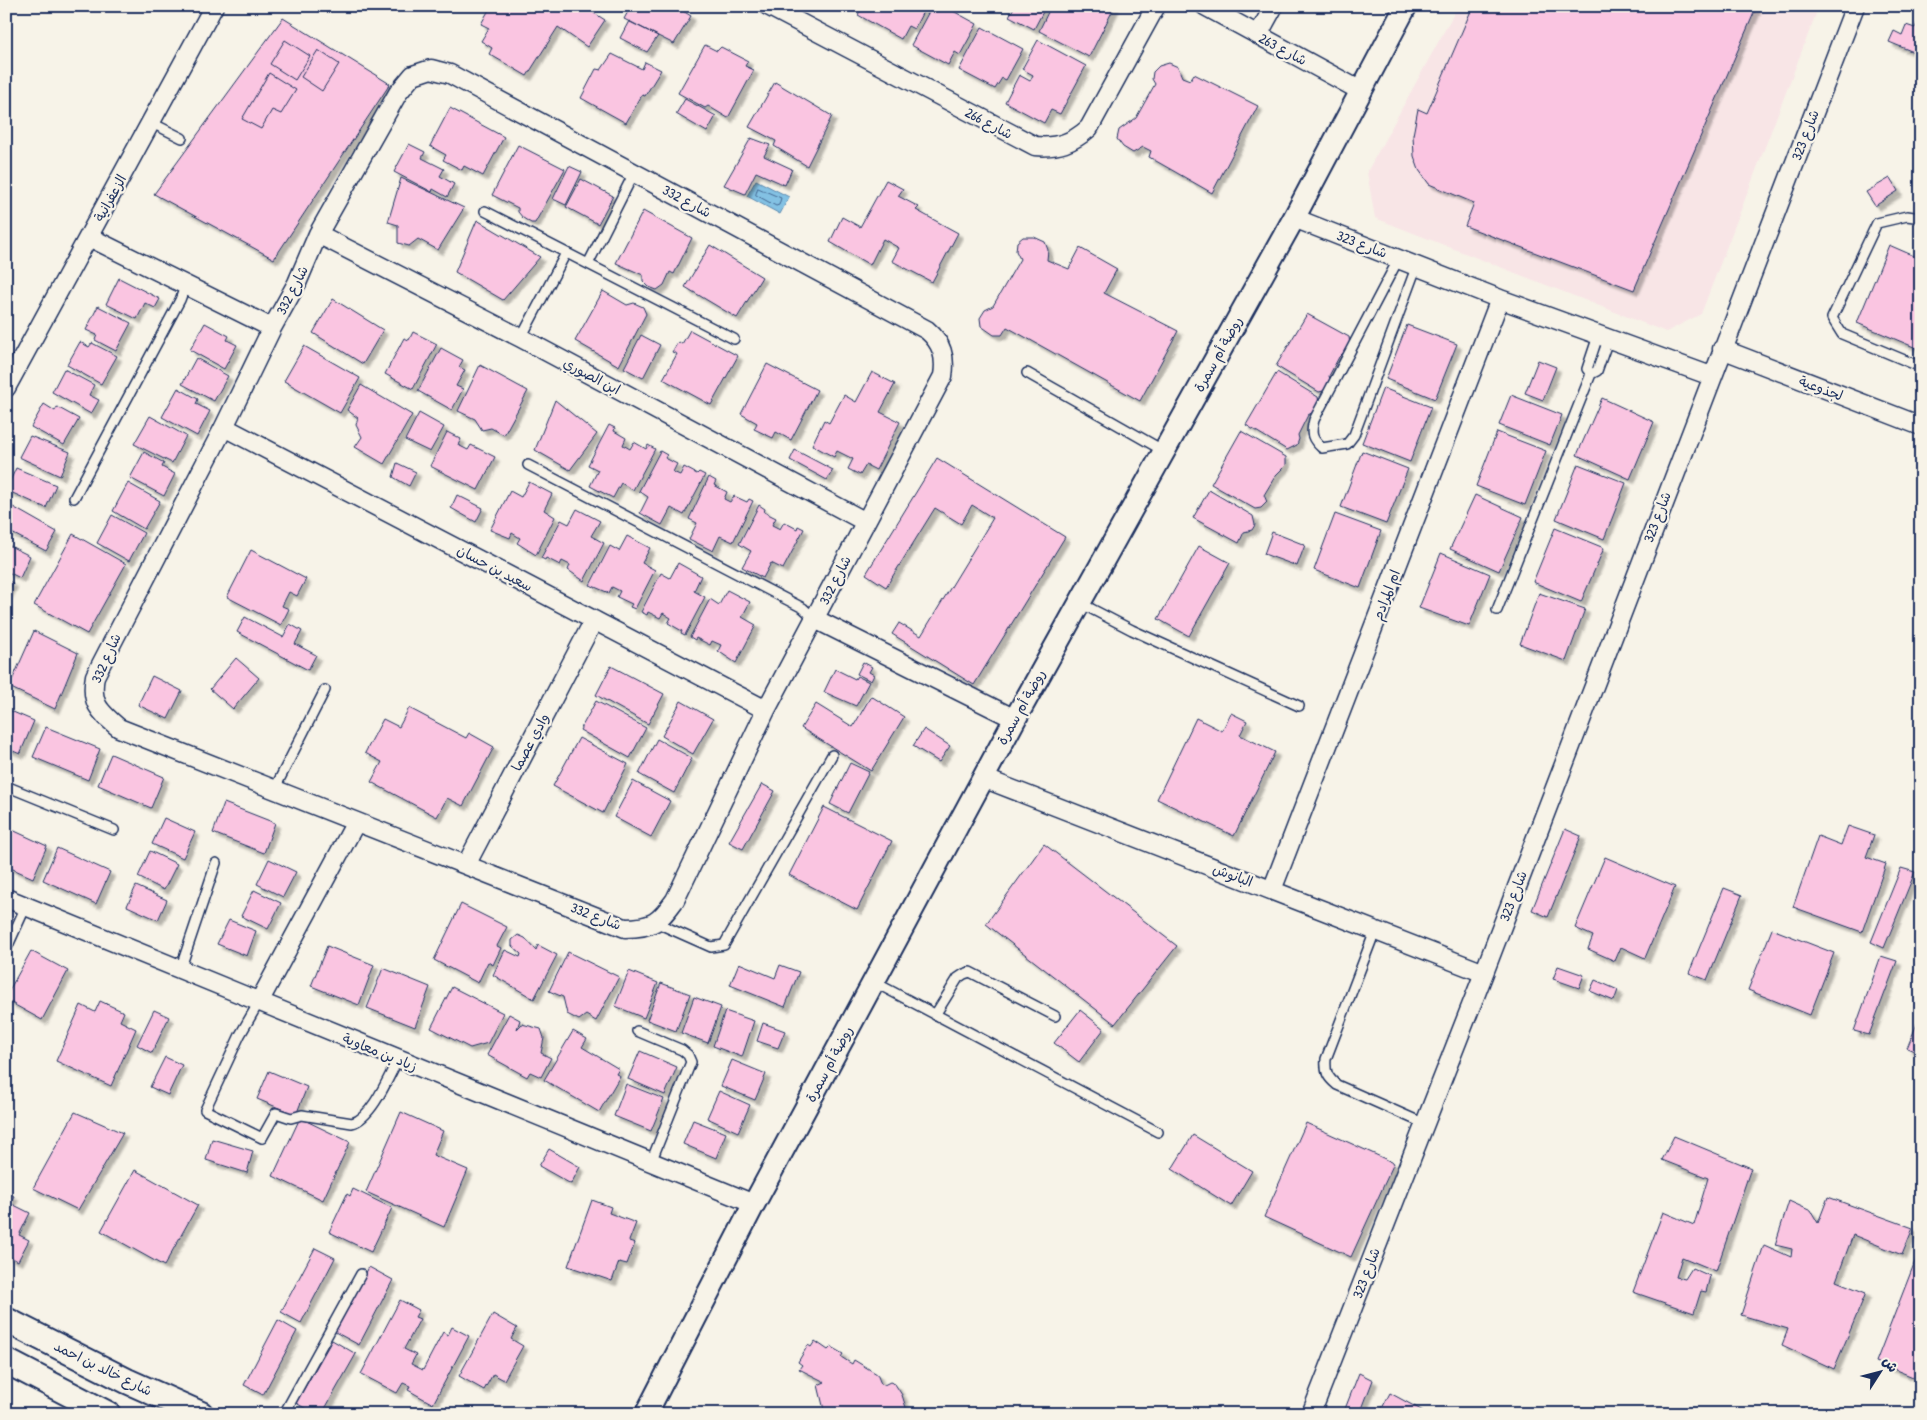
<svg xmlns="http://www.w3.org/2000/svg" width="1927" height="1420" font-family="'Patrick Hand','Playpen Sans Arabic',sans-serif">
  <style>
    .built { fill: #f8e5e6 }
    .water { fill: #83c1e3; stroke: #5987ae }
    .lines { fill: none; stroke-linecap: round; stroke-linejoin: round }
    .shore { stroke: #456993; stroke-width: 1 }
    .building { fill: #fac5e1; stroke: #1b2f5e; filter: url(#shadow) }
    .service-casing { stroke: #1b2f5e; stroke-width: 12 }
    .minor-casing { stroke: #1b2f5e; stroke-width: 21 }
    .tertiary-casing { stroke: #1b2f5e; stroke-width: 25 }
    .secondary-casing { stroke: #1b2f5e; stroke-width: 28 }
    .service { stroke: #f7f3e8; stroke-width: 9 }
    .minor { stroke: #f7f3e8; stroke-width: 18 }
    .tertiary { stroke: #f7f3e8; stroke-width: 21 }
    .secondary { stroke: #f7f3e8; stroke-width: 24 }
    .labels { text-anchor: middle; stroke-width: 4.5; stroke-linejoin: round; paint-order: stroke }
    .street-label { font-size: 14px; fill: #1b2f5e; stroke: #f7f3e8 }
  </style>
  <defs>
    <filter id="shadow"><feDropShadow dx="4.5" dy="4.5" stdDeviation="1" flood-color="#0004"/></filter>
  </defs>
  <rect width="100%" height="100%" fill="#f7f3e8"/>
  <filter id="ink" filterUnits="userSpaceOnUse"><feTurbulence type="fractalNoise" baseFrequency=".02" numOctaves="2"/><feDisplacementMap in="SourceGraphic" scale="10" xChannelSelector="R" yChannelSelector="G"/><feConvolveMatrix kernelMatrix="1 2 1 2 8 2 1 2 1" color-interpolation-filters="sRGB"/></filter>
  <g filter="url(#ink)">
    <path class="built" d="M1458,6H1819L1701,314L1666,332L1375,218L1367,172Z"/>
    <path class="water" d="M756,180L789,197L780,214L747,196Z"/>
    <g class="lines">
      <path class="shore" d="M758,188L781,198L779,205L776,206L756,195Z"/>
    </g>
    <path class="building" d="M491,6H583L605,20L587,47L558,27L527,76L489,54L492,48L481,41L489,28L481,24Z
      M631,6H675L691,16L674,44L624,19Z
      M862,6H926L914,29L908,26L901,39L858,15Z
      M932,6H944L977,24L960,55L955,52L948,65L911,45Z
      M1015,6H1046L1034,29L1009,16Z
      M1051,6H1115L1089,57L1039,31Z
      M1473,6H1757L1634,290L1465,226L1474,203L1429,184L1419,170L1414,156L1413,135L1418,109L1427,113Z
      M1921,14V55L1889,42L1894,31L1902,35L1906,25L1915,28Z
      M283,18L390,84L274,259L154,194Z
      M629,21L658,36L647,52L620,38Z
      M982,27L1023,49L1006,80L1002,78L995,89L959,70Z
      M285,40L310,56L295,80L270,64Z
      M1038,40L1086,66L1060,114L1051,110L1044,123L1005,102L1019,75L1030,81L1033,75L1022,69Z
      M705,45L717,51L721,47L748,61L745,66L754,70L728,118L708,106L705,108L678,93Z
      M318,50L339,64L322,91L301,77Z
      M612,54L642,69L645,62L661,70L645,96L642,95L626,123L581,98L596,69L601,70Z
      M1169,63L1178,67L1182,77L1190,80L1194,74L1258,106L1212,193L1149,157L1151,151L1143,147L1133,153L1123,147L1117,139L1119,130L1136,118L1155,84L1152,79L1153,72L1159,66Z
      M269,73L296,90L281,114L272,110L261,129L242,119Z
      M775,82L832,116L807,166L774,146L776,141L749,127Z
      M685,99L716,116L707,132L676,114Z
      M450,108L504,137L483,176L464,166L462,170L443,160L446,155L430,146Z
      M751,138L770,145L764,156L792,169L785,185L756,172L745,194L724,185Z
      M409,144L425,152L422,158L444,169L440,176L454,184L447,197L433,189L432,192L394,172Z
      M518,145L565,169L535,223H531L523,218L518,212V208L492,195Z
      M569,166L582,172L566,205L553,199Z
      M401,178L464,208L438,250L418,239L409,246L398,243V225L388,222Z
      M1890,178L1898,191L1875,206L1866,192Z
      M581,179L613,196L598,224L566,207Z
      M886,180L903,189L898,196L919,207L916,210L958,233L932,282L892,261L899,248L883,239L870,265L830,242L842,217L860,227Z
      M643,211L692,238L674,274L670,272L664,285L657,290L649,287L643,281V275L616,263Z
      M477,220L540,257L503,300L455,272Z
      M1023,237H1034L1045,242L1048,250L1047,260L1069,269L1080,248L1117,269L1104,293L1178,331L1140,401L1007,327L1002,335H994L981,326L980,318L985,310L993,306L1020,259L1016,251L1017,242Z
      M710,245L762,277L737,318L685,287Z
      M1889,245L1921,259V350L1857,323Z
      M119,278L160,299L155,308L145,303L137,319L106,304Z
      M603,291L627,305L634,303L643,307L646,314L619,366L575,341Z
      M333,299L383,330L363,364L313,333Z
      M98,306L131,323L116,351L95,340L97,335L86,330Z
      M1307,314L1349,337L1350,346L1339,357L1329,376L1331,382L1323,391L1319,392L1276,366Z
      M205,323L229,336L227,340L237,345L224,369L190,350Z
      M1407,325L1457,344L1435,399L1386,379Z
      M690,330L738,356L711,405L663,379L677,354L672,352L678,342L682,344Z
      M413,332L437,344L413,389L385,374L404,338L409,340Z
      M641,335L660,345L643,378L624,368Z
      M80,342L89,347L92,343L117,356L101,384L67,365Z
      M304,346L360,378L340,413L284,381Z
      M441,348L463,360L459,367L465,370L456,386L463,389L452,410L418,391Z
      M196,358L228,376L214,401L182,384Z
      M1538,360L1556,367L1543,400L1525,393Z
      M767,364L817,390L791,440L776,432L773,438L754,429L757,423L741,414Z
      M480,365L528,391L504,435L491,428L482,430L475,419L458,411Z
      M64,369L94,385L89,395L99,400L91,414L52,392Z
      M872,372L895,384L880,412L900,422L876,470L866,465L860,475L848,469L853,459L837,451L834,457L812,445L824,420L829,423L844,395L856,402Z
      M1277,372L1318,397L1319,404L1315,411L1308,415L1298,435L1299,439L1297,445L1287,450L1246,425Z
      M361,385L412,415L384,464L355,447L362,437L356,425L358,418L347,410Z
      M178,388L198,399L196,404L210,411L197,436L162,417Z
      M1383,388L1431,407L1410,462L1362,443Z
      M1511,395L1562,415L1550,445L1499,425Z
      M1602,398L1654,422L1630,479L1577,455Z
      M555,400L597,434L570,470L535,450Z
      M44,404L55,411L57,407L79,419L64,445L31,427Z
      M419,413L444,427L430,452L405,440Z
      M150,416L186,436L172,463L134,444Z
      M609,425L615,428L614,431L626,438L623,445L630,449L634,442L646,449L648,445L655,449L633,490L621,483L613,498L590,486L598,470L588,465Z
      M1241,431L1286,457V465L1276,475L1264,495L1267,502L1261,508L1255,509L1211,484Z
      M447,432L461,439L458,445L468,450L471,445L495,457L478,490L430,466Z
      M1497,432L1546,451L1525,505L1476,486Z
      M30,436L70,452L60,476L19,457Z
      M795,450L833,470L827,480L790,460Z
      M660,451L667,455L665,458L677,464L673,472L680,475L684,467L697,474L699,472L705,475L684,515L671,508L662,525L640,513L648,497L639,491Z
      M1362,451L1408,469L1386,524L1341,507Z
      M144,452L164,463L162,467L175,474L164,496L130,478Z
      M937,458L1065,537L974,685L892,634L899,623L921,636L993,518L972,505L961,524L935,508L886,587L866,574Z
      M397,463L416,472L409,486L393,477Z
      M1578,464L1626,483L1604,539L1556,519Z
      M16,468L56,485L46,508L6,490Z
      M709,477L716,481L714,485L727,492L724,499L730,502L734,496L747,502L749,499L753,501L733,542L720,536L713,551L689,539L697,523L689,519Z
      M529,482L552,494L544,510L555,517L536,555L517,543L520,538L512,533L510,538L490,530L510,491L521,497Z
      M128,483L160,501L144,529L113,511Z
      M1209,490L1253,516L1255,525L1252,530L1244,532L1239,543L1193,518Z
      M457,495L483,508L476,522L451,508Z
      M1475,495L1523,517L1499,571L1450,549Z
      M6,503L57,532L46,551L6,530Z
      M759,505L765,509L764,512L776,518L772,525L780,529L784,522L797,529L798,526L804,529L783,569L771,563L763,578L742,567L751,551L739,544Z
      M577,509L600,521L591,536L604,543L584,581L568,570L570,565L562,561L560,565L546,558L545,560L541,558L561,520L569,524Z
      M1335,514L1381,531L1360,588L1314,570Z
      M112,515L144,533L129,561L97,543Z
      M1555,528L1604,548L1581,602L1533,582Z
      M1272,532L1305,545L1297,566L1264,554Z
      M73,534L126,564L87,634L34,605Z
      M627,536L650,548L642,563L655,570L635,609L630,607L632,604L617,597L620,591L612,587L609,593L590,585L610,546L619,551Z
      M6,544L30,556L20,578L6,571Z
      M1199,546L1230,563L1189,636L1158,619Z
      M251,550L306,579L297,596L289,592L282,606L289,609L281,625L227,597Z
      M1441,553L1490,574L1469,626L1419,608Z
      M678,563L701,576L694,591L705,597L685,635L681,633L682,631L668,623L671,618L663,613L660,618L648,612L647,615L641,612L661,573L670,578Z
      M6,580L13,583L6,597Z
      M727,590L750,602L742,617L756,625L736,663L718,651L721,645L712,641L710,645L696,638L695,640L690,637L710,599L719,605Z
      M1539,593L1585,609L1566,661L1520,644Z
      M245,617L283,637L290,624L302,631L295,644L316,655L308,670L237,632Z
      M34,631L78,653L55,709L9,687Z
      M236,658L259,678L233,709L210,689Z
      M863,662L872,667L869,672L874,675L871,681L857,674Z
      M611,666L664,694L648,724L596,695Z
      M835,669L855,679L857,676L869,682L856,706L824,692Z
      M152,676L182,691L168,719L138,705Z
      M871,696L904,717L871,771L801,728L816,704L853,727Z
      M596,701L646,728L630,758L580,730Z
      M681,701L713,719L693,754L662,736Z
      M409,708L466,738L469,733L494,747L463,806L447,798L437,817L371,782L382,762L365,753L383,719L399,727Z
      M6,709L34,721L20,754L6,748Z
      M1231,713L1247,721L1240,735L1275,752L1234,836L1157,799L1196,718L1222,731Z
      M46,727L100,749L88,780L33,757Z
      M924,729L950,746L939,762L913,746Z
      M579,738L628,764L603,813L553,786Z
      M657,739L692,758L674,793L639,774Z
      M111,754L164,777L151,808L98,785Z
      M850,763L869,772L848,813L830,804Z
      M633,781L670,801L651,837L614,817Z
      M762,784L775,791L743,849L729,842Z
      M224,803L275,823L264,853L213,833Z
      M824,807L892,841L857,910L789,875Z
      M164,818L195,832L183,858L152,844Z
      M1848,826L1874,835L1866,857L1886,864L1862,932L1793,907L1818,836L1841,845Z
      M6,827L47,846L33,878L6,866Z
      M1565,829L1581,836L1548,917L1532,910Z
      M1044,844L1177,946L1115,1024L986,924Z
      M57,848L110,872L96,904L43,880Z
      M150,851L177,864L164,890L138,877Z
      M1605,857L1675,887L1645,958L1621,947L1615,961L1588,949L1593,936L1575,928Z
      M269,859L296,872L283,897L257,884Z
      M1901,868L1915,872L1884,948L1871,942Z
      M136,886L167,900L158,920L127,906Z
      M1724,888L1742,895L1707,980L1689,973Z
      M254,890L281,903L268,929L241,916Z
      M461,904L507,927L497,946L501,948L493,965L488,962L478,983L434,960Z
      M229,920L256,931L247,956L217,944Z
      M1772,929L1834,953L1810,1015L1748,990Z
      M518,935L525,938L536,950L538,945L557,955L534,999L493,975L505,950L520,957L521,954L512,946V940Z
      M327,946L374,965L359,1005L311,986Z
      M31,951L68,971L42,1020L6,1000V996Z
      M568,952L619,977L596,1021L586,1015L579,1020L567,1014L563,997L549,991Z
      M1881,956L1897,961L1869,1035L1854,1031Z
      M739,963L775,978L780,965L799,972L785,1007L730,985Z
      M1558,966L1584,975L1579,988L1553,979Z
      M383,968L430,987L415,1027L367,1008Z
      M629,971L658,983L644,1018L615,1006Z
      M1595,980L1618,990L1614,1001L1590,991Z
      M661,983L690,994L676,1031L647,1020Z
      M452,987L503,1013L488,1043L470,1048L431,1028Z
      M694,997L721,1007L708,1043L681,1033Z
      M100,1001L124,1012L120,1021L136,1029L111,1086L56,1061L81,1005L95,1012Z
      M154,1010L169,1017L152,1053L137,1045Z
      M1080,1010L1104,1029L1079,1062L1054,1043Z
      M725,1011L754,1021L742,1057L713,1046Z
      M509,1014L520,1020L517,1029L522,1024L541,1029L544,1038L541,1053L551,1058L541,1077L530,1072L527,1077L487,1055Z
      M1921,1014V1054L1907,1048Z
      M763,1023L785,1031L778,1048L757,1041Z
      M573,1031L587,1039L582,1047L619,1069L616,1074L620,1076L599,1112L544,1080Z
      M640,1051L677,1067L665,1095L628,1079Z
      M165,1057L182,1065L168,1095L150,1087Z
      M732,1060L766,1074L755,1100L721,1086Z
      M269,1071L307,1087L296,1115L257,1099Z
      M626,1084L664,1099L651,1131L614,1116Z
      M719,1091L750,1105L738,1132L707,1118Z
      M75,1112L123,1133L78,1210L33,1188Z
      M401,1112L443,1131L433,1155L468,1170L444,1227L366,1192Z
      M300,1118L350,1142L323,1200L273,1176Z
      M693,1120L726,1133L716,1158L683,1144Z
      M1306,1123L1394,1163L1351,1257L1264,1217Z
      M1193,1135L1252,1171L1231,1206L1172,1169Z
      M1674,1136L1751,1168L1716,1271L1682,1257L1676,1277L1685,1279L1692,1268L1710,1276L1706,1292L1701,1291L1694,1313L1633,1292L1663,1212L1694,1225L1708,1178L1662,1160Z
      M212,1139L253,1151L247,1173L206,1160Z
      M549,1149L580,1167L571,1184L539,1166Z
      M135,1170L198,1205L164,1266L101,1231Z
      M353,1189L392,1208L371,1252L329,1232L347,1194L350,1196Z
      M6,1192L14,1196L10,1203L30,1213L19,1235L29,1240L18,1261L6,1255Z
      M1828,1197L1913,1228L1902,1255L1853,1235L1836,1281L1866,1293L1834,1369L1782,1345L1788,1329L1741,1315L1764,1245L1791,1257L1792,1249L1775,1245L1789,1201L1811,1211L1818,1223Z
      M592,1200L611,1207L609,1213L636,1223L629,1241L635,1243L627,1264L619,1262L612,1281L568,1266Z
      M1921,1246V1371L1918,1379L1876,1362Z
      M315,1248L335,1258L301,1323L281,1312Z
      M369,1267L393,1280L359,1345L335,1332Z
      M400,1300L419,1310L415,1317L420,1319L404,1349L416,1355L411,1364L423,1370L443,1332L448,1335L452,1327L469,1336L433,1404L408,1390L410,1386L403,1383L397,1393L361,1374Z
      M493,1314L517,1328L511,1339L523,1346L504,1380L493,1374L484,1390L459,1376Z
      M278,1320L297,1331L263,1395L244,1385Z
      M332,1340L356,1354L322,1414H315L296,1403Z
      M815,1341L828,1350L831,1347L843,1354L841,1357L852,1364L854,1360L877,1374L881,1384L884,1385L890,1382L895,1384L902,1395L908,1414H825L818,1385L825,1382L799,1369L802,1365L798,1362L808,1345L811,1347Z
      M1359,1373L1373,1380L1360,1414H1343Z
      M1390,1393L1423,1411L1422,1414H1379Z"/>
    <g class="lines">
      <g class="service-casing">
        <path id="service" d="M152,123L182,138
          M485,211L734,339
          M1921,218L1907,216L1877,223L1832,318L1842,334L1921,367
          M1399,258L1314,420C1310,434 1312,439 1322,448L1347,444L1354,435L1417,265
          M588,264L634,173
          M521,338L566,253
          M1027,373L1164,451
          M1591,374L1587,369L1598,336
          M528,465L803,608L815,619
          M74,498L180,300L186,284
          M1080,603L1132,630L1299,706
          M1497,610L1591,374L1597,371L1608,340
          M6,786L114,830
          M274,790L325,690
          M657,923L711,947L724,945L832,755
          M1375,931L1326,1059C1325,1072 1327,1077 1337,1085L1425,1124
          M6,950L26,906
          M180,970L216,863
          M874,982L1158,1132
          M259,1002L240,1035L205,1110L262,1138L276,1113L291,1118L302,1115L352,1123C372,1118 389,1076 398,1059
          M935,1015L958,978L964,974L970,972L1055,1016
          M637,1031L682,1050L688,1055L691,1062L651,1162
          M284,1414L361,1274"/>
      </g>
      <g class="minor-casing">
        <path id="minor" d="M768,6L1035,146C1058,148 1072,143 1089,128L1156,6
          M1205,6L1361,91
          M1258,35L1274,6
          M431,69L450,74L927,330C942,343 946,357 943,376L766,710L675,900C659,922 653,928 625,928L119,728C99,711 90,703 95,676L224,427L272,328L297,283L318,234L398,93L413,75Z
          M1294,218L1500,299L1711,376
          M318,234L521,338L864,521
          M89,237L272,328
          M1722,349L1921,426
          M6,388L214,6
          M224,427L766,710
          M815,619L1015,719
          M983,778L1484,973
          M466,865L594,620
          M1272,890L1500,299
          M6,898L754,1204
          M259,1002L356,822
          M1311,1414L1484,973L1855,6"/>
      </g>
      <g class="tertiary-casing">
        <path id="tertiary" d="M646,1414L754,1204L1015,719L1294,218L1406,6"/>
      </g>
      <g class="secondary-casing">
        <path id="secondary" d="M6,1320L127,1381L201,1414
          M6,1361L108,1414"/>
      </g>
      <use href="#service" class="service"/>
      <use href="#minor" class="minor"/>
      <use href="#tertiary" class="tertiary"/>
      <use href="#secondary" class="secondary"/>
    </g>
  </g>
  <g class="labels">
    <g class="street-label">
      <text transform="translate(1283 49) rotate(28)" y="5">شارع 263</text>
      <text transform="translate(989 123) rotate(28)" y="5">شارع 266</text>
      <text transform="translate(1805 135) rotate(-69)" y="5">شارع 323</text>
      <text transform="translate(110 198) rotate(-61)" y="5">الزعفرانية</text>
      <text transform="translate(687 201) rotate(28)" y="5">شارع 332</text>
      <text transform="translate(1362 244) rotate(21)" y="5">شارع 323</text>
      <text transform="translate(292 290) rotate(-63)" y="5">شارع 332</text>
      <text transform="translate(1218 354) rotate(-61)" y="5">روضة أم سمرة</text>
      <text transform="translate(592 376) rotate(28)" y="5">ابن الصوري</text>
      <text transform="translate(1821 388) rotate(21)" y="5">لجذوعية</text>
      <text transform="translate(1657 517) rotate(-69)" y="5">شارع 323</text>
      <text transform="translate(495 568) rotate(28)" y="5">سعيد بن حسان</text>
      <text transform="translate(835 580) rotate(-63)" y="5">شارع 332</text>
      <text transform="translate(1386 595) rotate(-69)" y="5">ام المرادم</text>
      <text transform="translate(106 658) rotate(-66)" y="5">شارع 332</text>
      <text transform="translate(1021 707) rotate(-61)" y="5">روضة أم سمرة</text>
      <text transform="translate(530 742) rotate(-62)" y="5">وادي عصما</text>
      <text transform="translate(1233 875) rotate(21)" y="5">البانوش</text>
      <text transform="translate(1513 896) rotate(-69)" y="5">شارع 323</text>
      <text transform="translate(596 916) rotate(21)" y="5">شارع 332</text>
      <text transform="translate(380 1052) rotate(22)" y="5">زياد بن معاوية</text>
      <text transform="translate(829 1064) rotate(-62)" y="5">روضة أم سمرة</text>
      <text transform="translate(1366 1273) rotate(-69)" y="5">شارع 323</text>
      <text transform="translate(103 1368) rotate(26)" y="5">شارع خالد بن احمد</text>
    </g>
  </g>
  <rect width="1927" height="1420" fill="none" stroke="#f7f3e8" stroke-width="25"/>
  <rect x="12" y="12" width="1902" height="1395" fill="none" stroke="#1b2f5e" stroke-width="2" filter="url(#ink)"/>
  <g transform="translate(1880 1372) rotate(54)" stroke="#f7f3e8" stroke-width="4" paint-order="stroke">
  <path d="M0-4L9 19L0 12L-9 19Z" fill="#1b2f5e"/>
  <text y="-8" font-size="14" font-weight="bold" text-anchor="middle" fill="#1b2f5e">ش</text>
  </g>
</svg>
